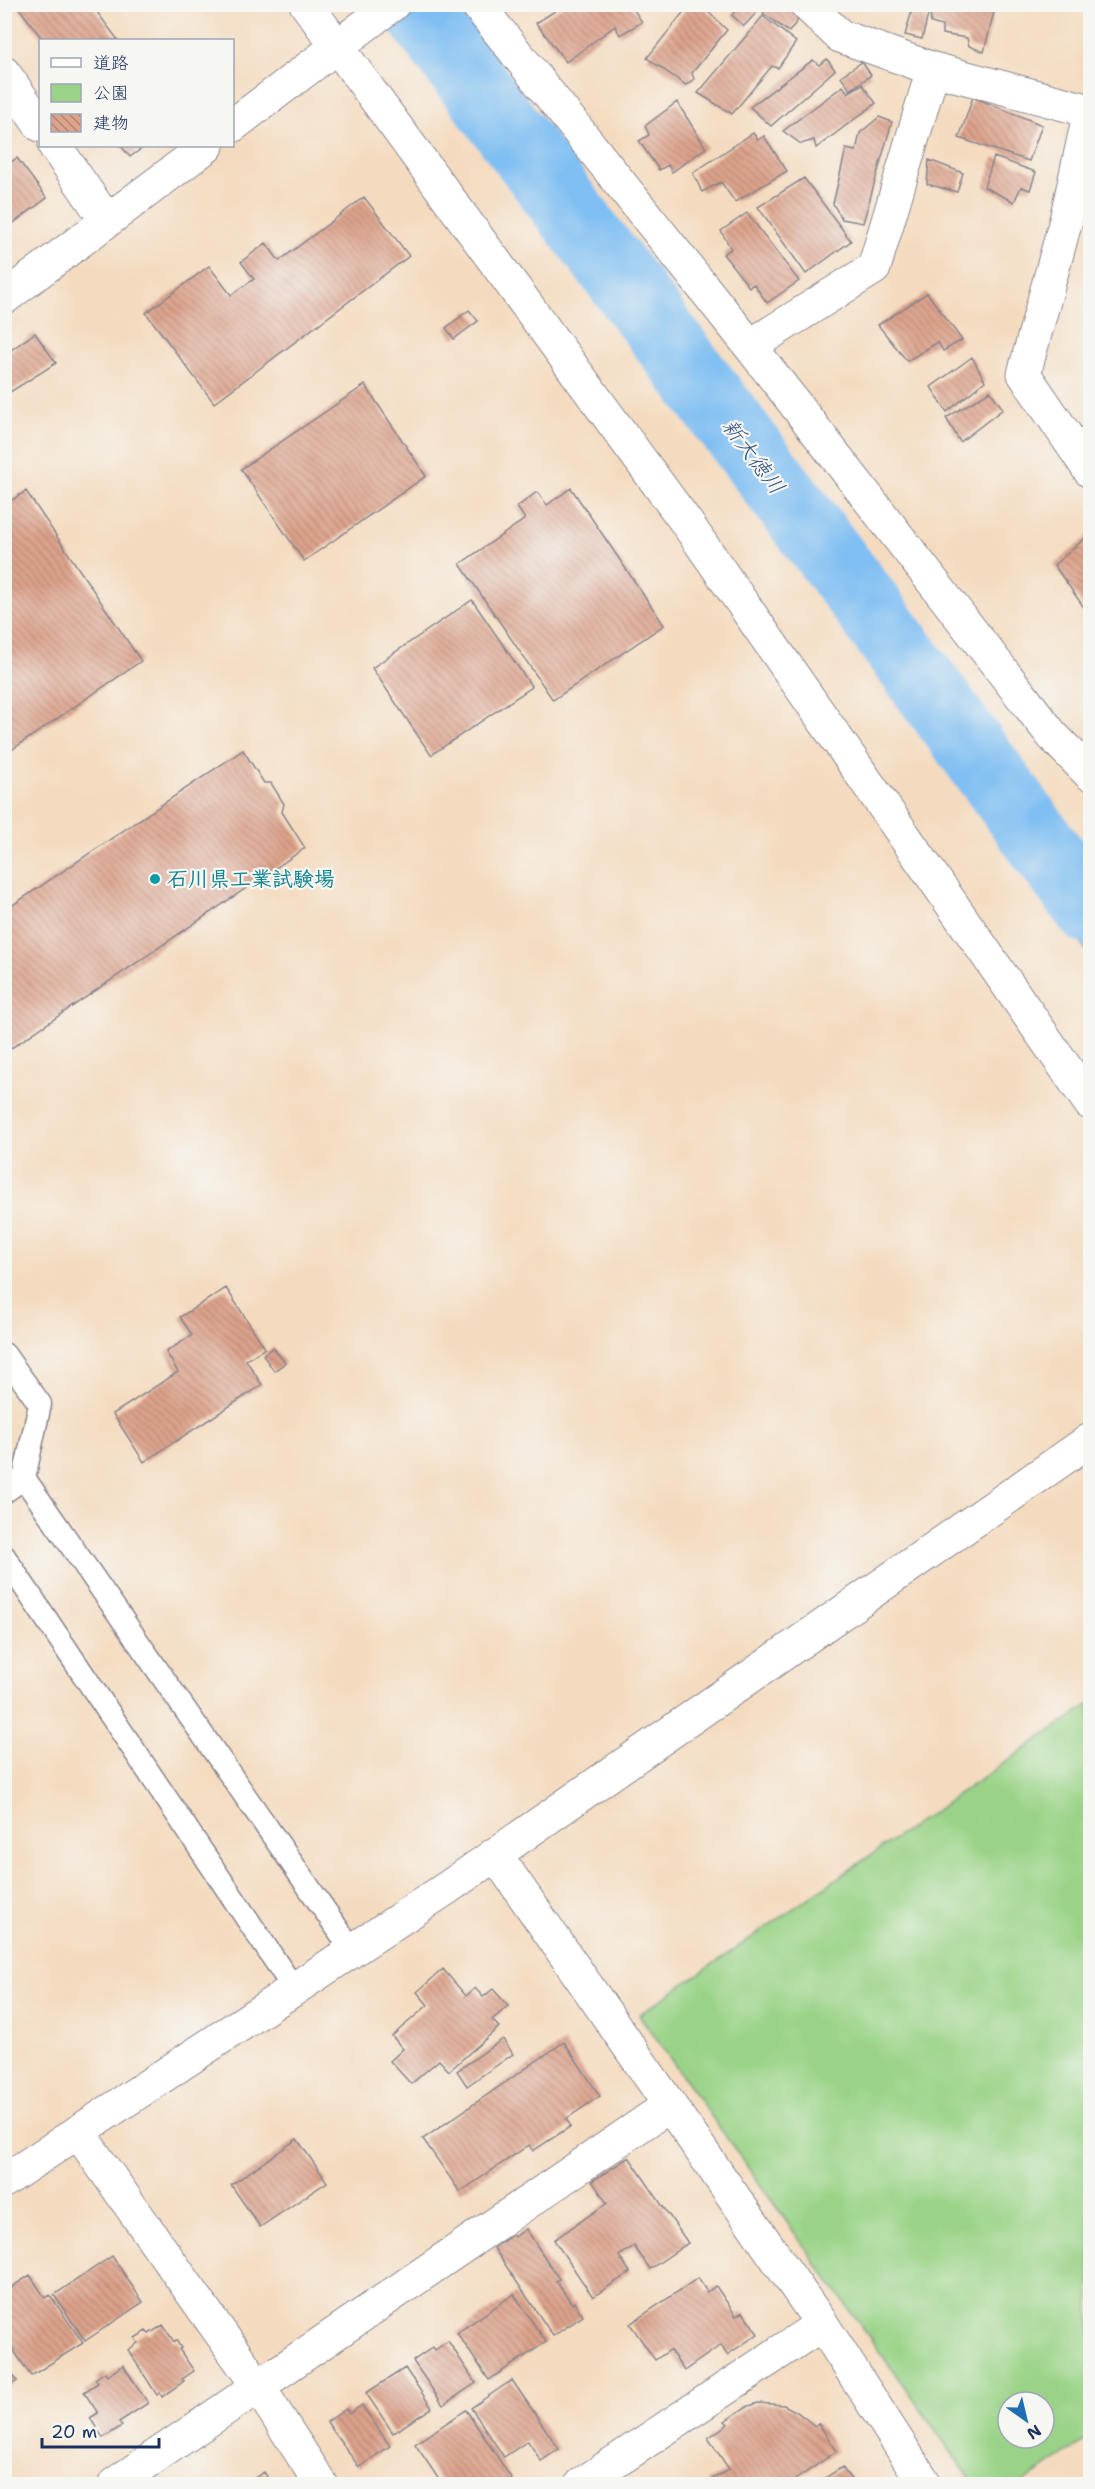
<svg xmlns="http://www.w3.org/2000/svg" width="1095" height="2489" font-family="'Shantell Sans','Klee One',sans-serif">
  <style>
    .green { fill: #9ad387; stroke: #5a8172; stroke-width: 1.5; fill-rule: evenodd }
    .water { fill: url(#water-rules); stroke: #4c76a8; stroke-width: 1.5 }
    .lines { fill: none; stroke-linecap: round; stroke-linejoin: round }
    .river { stroke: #7ebef2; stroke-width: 70 }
    .building { fill: url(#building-back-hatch) }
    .service-casing { stroke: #88858e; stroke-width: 25 }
    .minor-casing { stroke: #88858e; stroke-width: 35 }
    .tertiary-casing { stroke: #88858e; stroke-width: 35 }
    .service { stroke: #fff; stroke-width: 22 }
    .minor { stroke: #fff; stroke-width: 33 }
    .tertiary { stroke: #fff; stroke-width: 33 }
    .culture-dot { fill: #0f9aa8; stroke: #f6f6f2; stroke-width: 2 }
    .labels { text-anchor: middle; stroke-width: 4.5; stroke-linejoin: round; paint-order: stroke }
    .culture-label { font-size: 21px; font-weight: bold; fill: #0d838f; stroke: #f6f6f2; text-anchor: start }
    .water-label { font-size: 22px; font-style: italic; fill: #345383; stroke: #f6f6f2 }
  </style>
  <defs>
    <pattern id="water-rules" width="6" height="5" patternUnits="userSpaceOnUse" patternTransform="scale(1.5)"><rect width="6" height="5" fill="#7ebef2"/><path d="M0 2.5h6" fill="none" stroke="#669bc7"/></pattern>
    <pattern id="building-back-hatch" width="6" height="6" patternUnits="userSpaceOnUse" patternTransform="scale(1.5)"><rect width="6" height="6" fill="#dda28a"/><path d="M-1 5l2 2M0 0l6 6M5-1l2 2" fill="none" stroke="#b28474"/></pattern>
  </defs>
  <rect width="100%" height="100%" fill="#f6f6f2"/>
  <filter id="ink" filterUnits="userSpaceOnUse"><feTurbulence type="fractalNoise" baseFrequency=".0167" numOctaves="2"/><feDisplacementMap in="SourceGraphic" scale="12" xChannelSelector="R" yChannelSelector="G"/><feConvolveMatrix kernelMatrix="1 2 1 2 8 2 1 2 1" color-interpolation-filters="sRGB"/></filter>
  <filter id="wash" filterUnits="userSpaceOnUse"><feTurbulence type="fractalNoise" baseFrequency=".008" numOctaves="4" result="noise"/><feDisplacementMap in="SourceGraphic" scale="24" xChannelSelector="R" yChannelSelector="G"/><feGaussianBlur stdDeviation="1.35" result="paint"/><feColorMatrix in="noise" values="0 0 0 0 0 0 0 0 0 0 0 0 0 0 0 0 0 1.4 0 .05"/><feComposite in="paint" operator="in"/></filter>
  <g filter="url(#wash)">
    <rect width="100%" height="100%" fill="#f4dbbf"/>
    <path class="green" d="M1090,1704V2437L1021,2484H974L639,2015ZM1008,2402H1044V2438H1008Z"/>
    <path class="water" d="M1058,835L1090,872V956L1029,866Z"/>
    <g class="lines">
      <path class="river" d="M413,4L860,596L1090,910"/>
    </g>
    <g id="blocks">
      <path class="building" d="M16,4H91L118,40H43Z
        M566,4H630L642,22L620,35L615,26L566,62L536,23Z
        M690,4H700L727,30L692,73L694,79L686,85L647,58Z
        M740,4H754L759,10L744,26L732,15Z
        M770,4H785L801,16L789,32L763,13Z
        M917,4H996L984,52L969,46L967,38L942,34V26L931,23L930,10Z
        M913,7L929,11L922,39L905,35Z
        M763,16L796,42L778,68L772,66L732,114L698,93Z
        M827,59L835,70L771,126L750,107L813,60L819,65Z
        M862,62L871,75L850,90L841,76Z
        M862,84L876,103L816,148L814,140L801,144L783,131L843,86L848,93Z
        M973,97L1042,125L1029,161L959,138Z
        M677,102L706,148L672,172L668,165L659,170L639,141L649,135L645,126Z
        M879,117L892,122L863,223L842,219L833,204L846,149L856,151L860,133Z
        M753,133L758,140L764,136L787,171L735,202L721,182L702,192L693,173Z
        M121,146H145L130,157Z
        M994,157L1036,172L1030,190L1021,187L1014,202L984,187Z
        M17,158L47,198L4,230V167Z
        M929,160L963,173L957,192L927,184Z
        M804,178L851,241L806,274L758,207Z
        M364,197L409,256L214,403L146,313L209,266L231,295L254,279L241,262L266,243L279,261Z
        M747,213L799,281L767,303L754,284L749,287L723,254L731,249L721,231Z
        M927,293L962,340L943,351L938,342L907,361L878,325Z
        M469,310L478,321L454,339L446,328Z
        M35,333L56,363L4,396V355Z
        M972,357L985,381L947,412L931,387Z
        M365,385L426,476L304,561L241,469Z
        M990,391L1003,409L960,442L946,418Z
        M571,488L664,625L553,700L460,564L525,519L517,507L537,492L547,505Z
        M26,491L141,661L4,755V505Z
        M1090,534V616L1054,565Z
        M472,600L532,687L431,755L372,668Z
        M243,750L264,783H271L284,804L282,812L305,848L4,1053V911Z
        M226,1288L265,1348L246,1360L262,1385L144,1462L113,1414L178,1372L166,1352L192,1335L180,1317Z
        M273,1347L285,1363L274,1371L263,1355Z
        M443,1969L466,1996L475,1988L483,1997L493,1989L508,2006L492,2020L499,2027L449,2071L439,2060L411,2084L390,2061L403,2049L392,2036L428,2005L417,1992Z
        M503,2039L513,2054L467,2086L457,2071Z
        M564,2042L600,2096L566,2119L571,2126L533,2151L529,2145L460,2192L423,2139Z
        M297,2139L327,2182L260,2227L231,2185Z
        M629,2157L688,2243L650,2269L634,2246L619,2256L630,2272L593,2297L554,2240L607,2203L592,2181Z
        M526,2229L559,2279L556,2281L572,2304L574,2302L583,2316L553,2336L494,2248L512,2235L514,2237Z
        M112,2256L143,2302L85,2341L54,2295Z
        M30,2275L45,2298L50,2295L83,2343L31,2376L4,2336V2292Z
        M698,2278L707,2292L716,2286L736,2316L743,2312L758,2334L727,2355L721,2345L684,2371L670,2350L655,2360L630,2324Z
        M514,2294L546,2342L489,2380L457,2333Z
        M163,2325L174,2342L176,2340L181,2348L179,2349L194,2371L182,2379L184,2381L162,2397L160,2393L157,2395L128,2350L138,2343L135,2338L146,2331L149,2334Z
        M448,2341L476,2383L443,2405L413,2361L433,2347L435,2350Z
        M4,2363L17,2381L4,2390Z
        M123,2365L148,2403L119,2422L122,2426L103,2438L90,2418L98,2413L84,2392L98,2383L95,2379L105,2372L107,2376Z
        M405,2368L432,2408L393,2433L366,2393Z
        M512,2380L559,2449L541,2461L528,2441L504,2457L471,2408Z
        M758,2403L784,2405L797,2412L815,2426L818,2423L837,2451L789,2484H705L729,2469L708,2438L728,2424L725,2421L746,2407Z
        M362,2405L390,2446L359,2467L327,2422L346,2409L349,2414Z
        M466,2410L512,2479L503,2484H442L415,2444Z
        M842,2467L854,2484H816Z
        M264,2472L272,2484H245Z"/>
    </g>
  </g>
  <g filter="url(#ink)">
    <use href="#blocks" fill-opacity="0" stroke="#88858e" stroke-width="1.5"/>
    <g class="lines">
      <g class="service-casing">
        <path id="service" d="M4,1354L40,1404L24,1478L4,1492
          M24,1478L353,1951
          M4,1556L294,1989"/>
      </g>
      <g class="minor-casing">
        <path id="minor" d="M477,4L750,346L1052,735L1090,774
          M806,4L840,36L933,69
          M4,73L40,125
          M232,126L393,4
          M55,146L107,221
          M4,298L207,146
          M750,346L874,268L933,69L1090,111L1066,220L1024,374L1090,471
          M495,1854L822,2324L925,2484
          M78,2132L258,2386L321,2484
          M115,2484L670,2105
          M582,2484L822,2324"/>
      </g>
      <g class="tertiary-casing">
        <path id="tertiary" d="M306,4L686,522L1090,1103
          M4,2181L447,1888L1090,1440"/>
      </g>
      <use href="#service" class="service"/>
      <use href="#minor" class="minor"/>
      <use href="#tertiary" class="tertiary"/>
    </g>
  </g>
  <circle class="culture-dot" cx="155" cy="879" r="6"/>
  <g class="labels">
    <g class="culture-label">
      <text x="167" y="886">石川県工業試験場</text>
    </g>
    <g class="water-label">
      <text transform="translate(754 456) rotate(53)" y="8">新大徳川</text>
    </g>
  </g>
  <rect width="1095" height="2489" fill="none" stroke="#f6f6f2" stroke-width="24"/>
  <rect x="39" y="39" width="195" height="108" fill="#f6f6f2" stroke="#9ea6b7" stroke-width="1.5"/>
  <rect x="51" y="58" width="30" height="9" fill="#ffffff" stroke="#9ea6b7" stroke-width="1.5"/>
  <text x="93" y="69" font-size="18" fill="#1b2f5e">道路</text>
  <rect x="51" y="84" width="30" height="18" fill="#9ad387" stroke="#9ea6b7" stroke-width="1.5"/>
  <text x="93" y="99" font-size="18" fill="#1b2f5e">公園</text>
  <rect x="51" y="114" width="30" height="18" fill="url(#building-back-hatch)" stroke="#9ea6b7" stroke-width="1.5"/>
  <text x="93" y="129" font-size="18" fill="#1b2f5e">建物</text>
  <g transform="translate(1026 2420) rotate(146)"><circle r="28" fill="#f6f6f2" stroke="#9ea6b7" stroke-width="1.5"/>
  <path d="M0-4.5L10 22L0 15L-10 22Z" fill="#1f6fb2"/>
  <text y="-9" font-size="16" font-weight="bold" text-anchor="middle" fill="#1b2f5e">N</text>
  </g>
  <path d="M42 2438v9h117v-9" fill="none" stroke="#1b2f5e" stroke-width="3"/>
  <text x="51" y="2438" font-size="18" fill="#1b2f5e" stroke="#f6f6f2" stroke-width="4.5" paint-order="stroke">20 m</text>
</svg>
